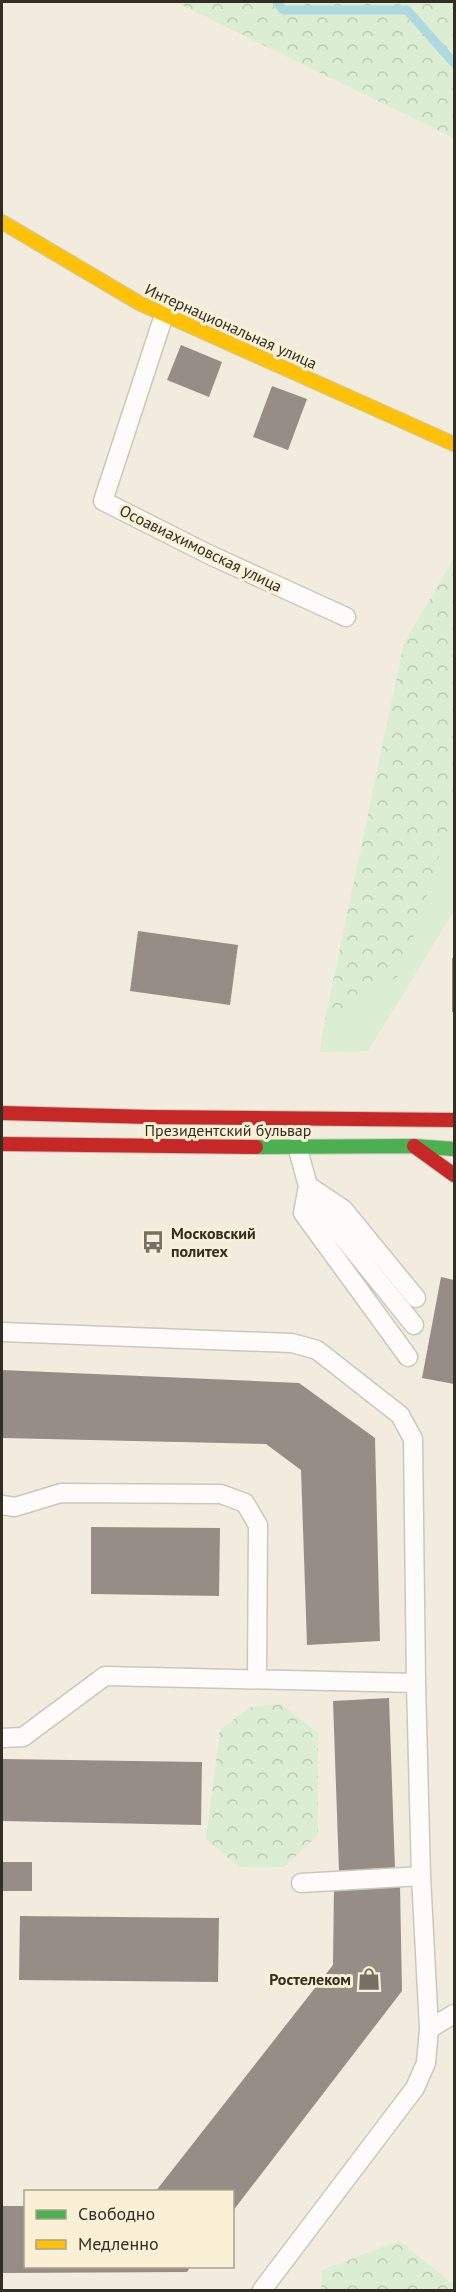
<svg xmlns="http://www.w3.org/2000/svg" width="456" height="2292" font-family="'PT Sans',sans-serif">
  <style>
    .grass { fill: #dbedd2 }
    .forest { fill: url(#forest-crowns) }
    .lines { fill: none; stroke-linecap: round; stroke-linejoin: round }
    .stream { stroke: #aedadf; stroke-width: 9 }
    .building { fill: #968e86 }
    .lane-casing { stroke: #cbc7bb; stroke-width: 21 }
    .fast-casing { stroke: #cbc7bb; stroke-width: 16 }
    .slow-casing { stroke: #cbc7bb; stroke-width: 16 }
    .jam-casing { stroke: #cbc7bb; stroke-width: 16 }
    .lane { stroke: #fdfcfa; stroke-width: 18 }
    .fast { stroke: #4caf50; stroke-width: 14 }
    .slow { stroke: #ffc107; stroke-width: 14 }
    .jam { stroke: #c62828; stroke-width: 14 }
    .labels { text-anchor: middle; stroke-width: 6; stroke-linejoin: round; paint-order: stroke }
    .street-label { font-size: 16px; fill: #322e24; stroke: #f9f0d5 }
    .poi-label { font-size: 16px; font-weight: bold; fill: #322e24; stroke: #f9f0d5; text-anchor: start }
  </style>
  <defs>
    <pattern id="forest-crowns" width="20" height="18" patternUnits="userSpaceOnUse" patternTransform="scale(1.5)"><rect width="20" height="18" fill="#dbedd2"/><path d="M2 6a3 3 0 1 1 6 0M12 15a3 3 0 1 1 6 0" fill="none" stroke="#bcccb4"/></pattern>
  </defs>
  <rect width="100%" height="100%" fill="#f1ecdd"/>
  <path class="grass" d="M453,809L454,911L368,1051L320,1052L325,1019L402,974Z"/>
  <path class="forest" d="M175,2H454V138Z
    M454,558V809L402,974L325,1019L404,643Z
    M281,1704L318,1733V1835L284,1867H239L206,1839L220,1730L250,1707Z
    M399,2241L454,2285V2290H321L322,2270Z"/>
  <g class="lines">
    <path class="stream" d="M277,2L283,10H407L454,63"/>
  </g>
  <path class="building" d="M181,345L222,362L209,397L167,380Z
    M272,386L307,399L288,450L253,437Z
    M138,931L238,945L230,1005L130,991Z
    M452,958H454V1012H452Z
    M441,1277L454,1280V1384L422,1378Z
    M2,1370L299,1383L375,1438L380,1641L307,1645L301,1470L266,1444L2,1438Z
    M91,1527L220,1528L219,1596L91,1594Z
    M389,1698L395,1869L339,1871L333,1701Z
    M2,1759L202,1762L201,1825L2,1821Z
    M2,1862H32V1891H2Z
    M400,1886L402,1991L232,2212V2192H155L333,1965L334,1888Z
    M20,1916L219,1918L218,1982L19,1980Z
    M2,2206H26V2266H191L187,2272L2,2273Z"/>
  <g class="lines">
    <g class="lane-casing">
      <path id="lane" d="M164,315L103,501L208,554L346,617
        M297,1146L308,1186L322,1211L414,1325
        M308,1186L303,1213L408,1357
        M310,1187L343,1209L416,1298
        M2,1332L292,1343L317,1350L400,1415L413,1439L416,1683L421,1876L429,2029L426,2063L415,2088L262,2290
        M2,1505L15,1507L61,1493L221,1494L245,1503L258,1525L257,1678
        M2,1738L23,1737L105,1676L416,1683
        M301,1883L421,1876
        M429,2029L454,2014"/>
    </g>
    <g class="fast-casing">
      <path id="fast" d="M256,1147L414,1146L454,1149"/>
    </g>
    <g class="slow-casing">
      <path id="slow" d="M2,222L139,303L454,444"/>
    </g>
    <g class="jam-casing">
      <path id="jam" d="M2,1113L150,1117L454,1120
        M2,1144L256,1147
        M414,1146L454,1175"/>
    </g>
    <use href="#lane" class="lane"/>
    <use href="#fast" class="fast"/>
    <use href="#slow" class="slow"/>
    <use href="#jam" class="jam"/>
  </g>
  <defs>
    <g id="bus-bare" transform="scale(1.8)"><path d="M-5-6H5V4H4V6H2V4H-2V6H-4V4H-5ZM-3.5-4V0h7V-4ZM-3.5 1.2v1.5H-2V1.2ZM2 1.2v1.5H3.5V1.2Z" fill="#757065" stroke="#f9f0d5" stroke-width="2.5" paint-order="stroke"/></g>
    <g id="shop-bare" transform="scale(1.8)"><path d="M-5-2.5h2.3a2.7 3.5 0 0 1 5.4 0H5L5.5 6h-11ZM-1.5-2.5h3a1.5 2.3 0 0 0-3 0Z" fill="#757065" stroke="#f9f0d5" stroke-width="2.5" paint-order="stroke"/></g>
  </defs>
  <g fill-rule="evenodd">
    <use href="#bus-bare" x="153" y="1242"/>
    <use href="#shop-bare" x="369" y="1979"/>
  </g>
  <g class="labels">
    <g class="street-label">
      <text transform="translate(231 326) rotate(24)" y="6">Интернациональная улица</text>
      <text transform="translate(201 548) rotate(26)" y="6">Осоавиахимовская улица</text>
      <text x="228" y="1136">Президентский бульвар</text>
    </g>
    <g class="poi-label">
      <text x="171" y="1239">Московский<tspan x="171" dy="18">политех</tspan></text>
      <text x="351" y="1985" text-anchor="end">Ростелеком</text>
    </g>
  </g>
  <rect width="456" height="2292" fill="none" stroke="#322e24" stroke-width="6"/>
  <rect x="24" y="2190" width="210" height="78" fill="#f9f0d5" stroke="#a9a28e" stroke-width="1.5"/>
  <rect x="36" y="2210" width="30" height="9" fill="#4caf50" stroke="#a9a28e" stroke-width="1.5"/>
  <text x="78" y="2220" font-size="18" fill="#322e24">Свободно</text>
  <rect x="36" y="2240" width="30" height="9" fill="#ffc107" stroke="#a9a28e" stroke-width="1.5"/>
  <text x="78" y="2250" font-size="18" fill="#322e24">Медленно</text>
</svg>
